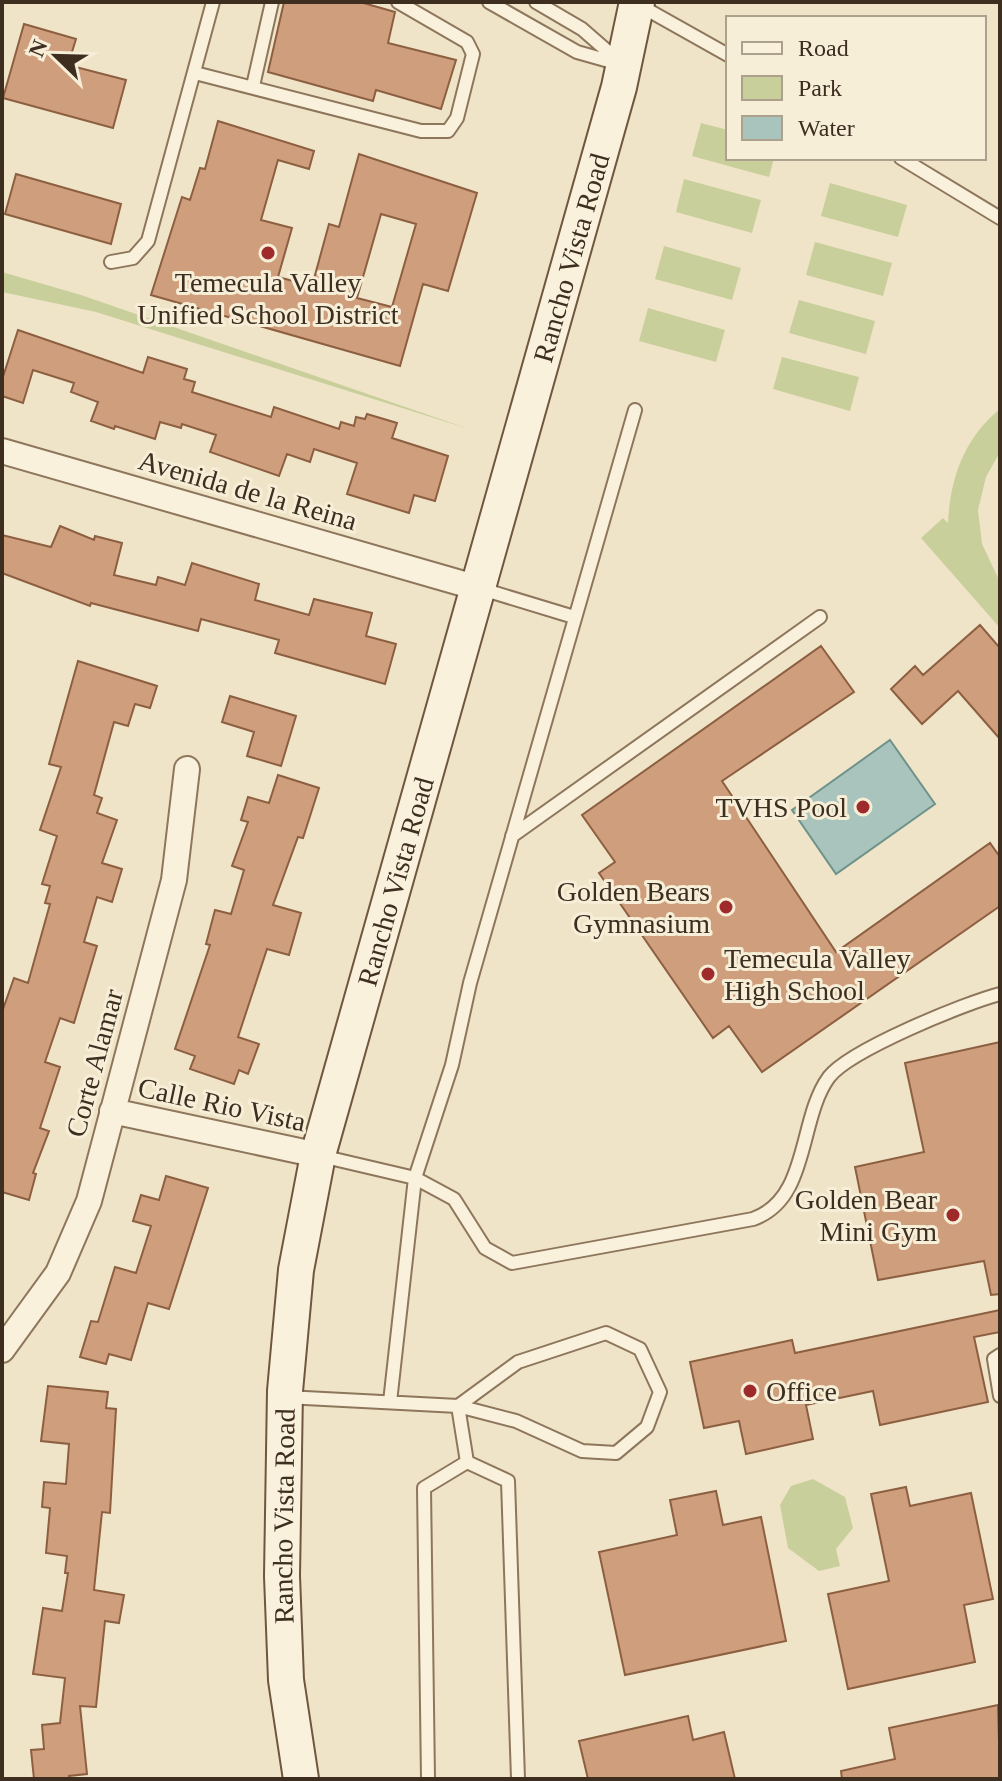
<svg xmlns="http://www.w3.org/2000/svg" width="1002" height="1781" font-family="Georgia,serif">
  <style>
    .green { fill: #c9cf9b }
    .water { fill: #a9c4bc; stroke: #6f938a; stroke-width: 2 }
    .building { fill: #cf9f7d; stroke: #8d5f41; stroke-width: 2; fill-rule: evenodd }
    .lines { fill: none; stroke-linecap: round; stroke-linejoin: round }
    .lane-casing { stroke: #8d765c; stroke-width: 16 }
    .street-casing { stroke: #8d765c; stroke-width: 28 }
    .secondary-casing { stroke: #6f573f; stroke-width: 38 }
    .lane { stroke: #faf1dc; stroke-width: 12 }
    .street { stroke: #faf1dc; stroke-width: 24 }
    .secondary { stroke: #faf1dc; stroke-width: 34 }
    .poi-dot { fill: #9e2a2b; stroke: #f7eed8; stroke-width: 3 }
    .labels { text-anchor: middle; stroke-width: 6; stroke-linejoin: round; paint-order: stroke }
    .street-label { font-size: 28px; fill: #3d2e20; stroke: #f7eed8 }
    .poi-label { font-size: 28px; fill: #3d2e20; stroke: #f7eed8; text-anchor: end }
  </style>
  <rect width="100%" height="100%" fill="#f0e4c8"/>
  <path class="green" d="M701,123L728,130V158H774L769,177L692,156Z
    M684,179L761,200L752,233L676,212Z
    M830,183L907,205L898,237L821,216Z
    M815,242L892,263L883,296L806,275Z
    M664,246L741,268L732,300L655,279Z
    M2,272L81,295L469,429L96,312L2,292Z
    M799,300L875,321L866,354L789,333Z
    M648,308L725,330L716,362L639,341Z
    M782,357L859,377L850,411L773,389Z
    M1000,409V452L986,477L978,510L982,544L1000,582V628L921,538L943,518L948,523C950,479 964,438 1000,409Z
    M813,1479L845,1497L853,1528L836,1549L840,1566L819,1571L788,1548L780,1505L791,1486Z"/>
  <path class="water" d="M890,740L935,804L836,874L792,810Z"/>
  <path class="building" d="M284,2H360L395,12L388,43L456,60L441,109L376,90L373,101L268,72Z
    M24,24L76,39L68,65L126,80L113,128L3,98Z
    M218,121L314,151L309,169L278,160L261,220L292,228L278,277L312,286L329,224L339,227L359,154L477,193L448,291L423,284L400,366L151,295L182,197L190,200L200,168L205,169ZM381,214L416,224L392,307L357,298Z
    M16,174L121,204L111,244L5,214Z
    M18,330L143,373L148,357L187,369L184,379L195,382L192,392L271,417L274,407L339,429L341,422L354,426L356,417L365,419L367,414L397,423L392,438L448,456L435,501L414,495L409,513L347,494L357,463L314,449L310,462L287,454L279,476L210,452L216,435L182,424L181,428L160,422L155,439L115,426L114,429L91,421L98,402L71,392L74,383L33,370L23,403L2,396V380Z
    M60,526L94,540L95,536L122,543L114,575L156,585L158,577L185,585L192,563L259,584L255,600L309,615L314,599L372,613L366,636L396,644L385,684L275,653L279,640L201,619L198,631L91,603L90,606L2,573V535L51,547Z
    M980,625L1000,648V739L958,691L922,724L891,689L915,666L923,675Z
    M821,646L854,692L722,781L836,952L990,843L1000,857V906L762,1072L729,1026L713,1038L599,873L615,862L582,815Z
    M78,661L157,686L150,708L135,704L128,726L114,722L94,795L102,798L97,813L117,820L102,863L122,869L112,902L97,897L84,942L97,946L74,1023L60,1018L45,1062L60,1067L40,1128L49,1131L33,1173L36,1174L29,1200L2,1192V1012L14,978L28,983L50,904L45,903L50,886L42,884L57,836L40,830L61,767L49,764Z
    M230,696L296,716L281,766L247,756L254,732L222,722Z
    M278,775L319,788L303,838L298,837L273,905L301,913L289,955L267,949L238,1037L259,1044L248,1074L239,1070L234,1084L190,1069L195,1056L175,1049L210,945L206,944L215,910L231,914L244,870L232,866L248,822L241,820L248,797L269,803Z
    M1000,1042V1294L991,1295L984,1261L878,1280L855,1167L924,1152L905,1063Z
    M166,1176L208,1188L169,1309L148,1303L131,1360L109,1354L106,1364L80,1357L91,1321L98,1322L115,1267L136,1273L151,1226L133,1221L141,1195L159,1200Z
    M1000,1310V1332L974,1337L988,1402L880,1425L873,1391L806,1405L813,1439L746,1454L739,1421L704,1428L690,1362L792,1340L795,1353Z
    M48,1386L108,1392L106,1408L116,1409L110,1513L102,1512L94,1590L124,1595L119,1623L105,1621L96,1707L80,1706L87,1774L69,1776V1779H34L31,1750L44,1749L42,1725L60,1723L65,1678L33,1674L43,1608L62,1611L68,1573H65L67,1556L46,1553L50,1508L42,1507L44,1482L66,1484L69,1444L41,1441Z
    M906,1487L910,1506L971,1493L993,1599L964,1605L975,1662L848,1689L828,1594L889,1581L871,1494Z
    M716,1491L723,1525L761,1517L786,1641L625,1675L599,1552L677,1535L670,1500Z
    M998,1705L1000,1779H842L841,1771L895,1759L889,1728Z
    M688,1716L693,1740L724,1732L735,1779H588L579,1741Z"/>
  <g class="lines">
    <g class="lane-casing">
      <path id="lane" d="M489,2L577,52L623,65
        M536,2L582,29L621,63
        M639,5L728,55
        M195,73L421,131H448L457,118L473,54L467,42L398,2
        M253,86L272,2
        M901,158L1000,218
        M111,262L133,258L148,241L213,2
        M482,589L574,617
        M512,836L820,617
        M321,1156L415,1178L454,1199L485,1248L512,1263L753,1219C810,1199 798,1119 829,1077C850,1050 965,1003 1000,994
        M606,1333L640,1349L660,1392L647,1427L616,1453L582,1451L516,1421L458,1406L518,1362Z
        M1000,1355L994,1359L1000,1396
        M286,1397L458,1406L467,1462
        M390,1402L415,1178L452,1065L470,983L635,410
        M428,1779L424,1488L467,1462L508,1481L518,1779"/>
    </g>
    <g class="street-casing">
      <path id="street" d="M2,451L478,588
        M112,1111L318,1155
        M2,1350L58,1273L89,1201L174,880L187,769"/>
    </g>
    <g class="secondary-casing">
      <g id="secondary">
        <path id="s1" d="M301,1779L286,1680L282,1576L285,1391L296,1270L318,1155L619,87L637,2"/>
      </g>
    </g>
    <use href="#lane" class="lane"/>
    <use href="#street" class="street"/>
    <use href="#secondary" class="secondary"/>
  </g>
  <g class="poi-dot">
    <circle cx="268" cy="253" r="8"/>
    <circle cx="863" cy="807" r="8"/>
    <circle cx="726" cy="907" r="8"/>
    <circle cx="708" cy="974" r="8"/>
    <circle cx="953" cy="1215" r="8"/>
    <circle cx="750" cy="1391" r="8"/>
  </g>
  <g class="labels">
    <g class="street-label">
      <text dy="10" stroke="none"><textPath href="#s1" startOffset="1560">Rancho Vista Road</textPath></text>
      <text transform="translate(248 490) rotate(16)" y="10">Avenida de la Reina</text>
      <text dy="10" stroke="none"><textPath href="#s1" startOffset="912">Rancho Vista Road</textPath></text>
      <text transform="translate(94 1063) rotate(-75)" y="10">Corte Alamar</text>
      <text transform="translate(222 1104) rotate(12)" y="10">Calle Rio Vista</text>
      <text dy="10" stroke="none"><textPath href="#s1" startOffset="264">Rancho Vista Road</textPath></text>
    </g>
    <g class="poi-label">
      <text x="268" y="292" text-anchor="middle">Temecula Valley<tspan x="268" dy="32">Unified School District</tspan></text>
      <text x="847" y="817">TVHS Pool</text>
      <text x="710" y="901">Golden Bears<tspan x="710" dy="32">Gymnasium</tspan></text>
      <text x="724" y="968" text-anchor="start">Temecula Valley<tspan x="724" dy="32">High School</tspan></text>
      <text x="937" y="1209">Golden Bear<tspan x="937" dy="32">Mini Gym</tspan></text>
      <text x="766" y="1401" text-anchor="start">Office</text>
    </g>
  </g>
  <rect width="1002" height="1781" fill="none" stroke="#3d2e20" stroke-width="8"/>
  <rect x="726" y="16" width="260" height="144" fill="#f7eed8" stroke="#ada18e" stroke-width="2"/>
  <rect x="742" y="42" width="40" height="12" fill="#faf1dc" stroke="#ada18e" stroke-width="2"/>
  <text x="798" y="56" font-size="24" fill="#3d2e20">Road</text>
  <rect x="742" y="76" width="40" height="24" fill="#c9cf9b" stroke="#ada18e" stroke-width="2"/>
  <text x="798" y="96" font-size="24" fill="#3d2e20">Park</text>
  <rect x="742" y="116" width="40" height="24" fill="#a9c4bc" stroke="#ada18e" stroke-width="2"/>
  <text x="798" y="136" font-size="24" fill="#3d2e20">Water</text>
  <g transform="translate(56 56) rotate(293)" stroke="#f7eed8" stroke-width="6" paint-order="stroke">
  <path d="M0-6L14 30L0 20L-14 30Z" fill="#3d2e20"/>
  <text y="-12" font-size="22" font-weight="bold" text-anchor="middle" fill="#3d2e20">N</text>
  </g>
</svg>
